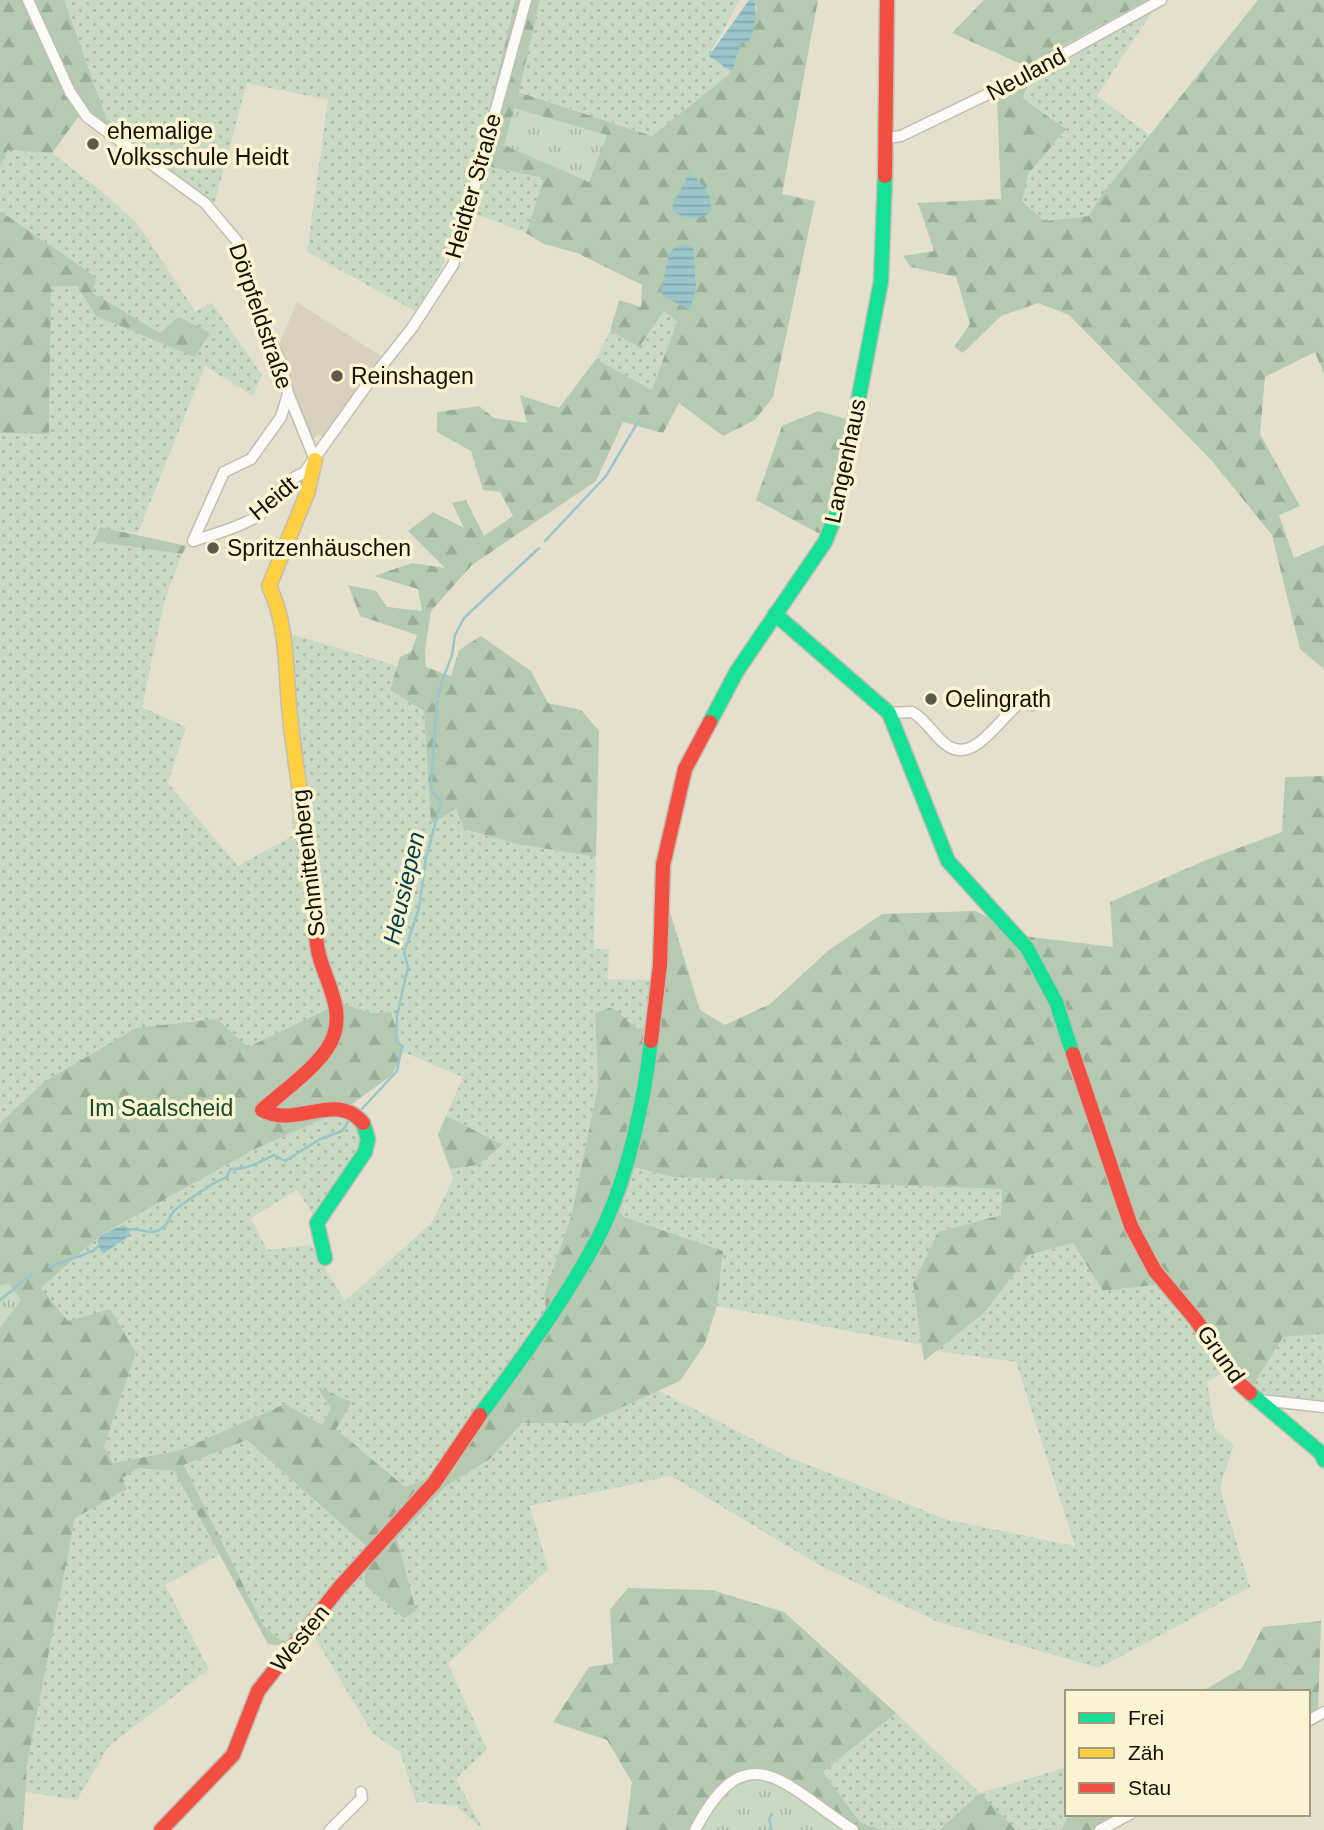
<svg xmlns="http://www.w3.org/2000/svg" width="1324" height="1830" font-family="Helvetica,sans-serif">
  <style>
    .commercial { fill: #d9d1be }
    .grass { fill: url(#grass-dots) }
    .forest { fill: url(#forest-firs) }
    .park { fill: url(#park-tufts) }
    .water { fill: url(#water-rules) }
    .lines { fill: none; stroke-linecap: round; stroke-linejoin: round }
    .stream { stroke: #99c5cb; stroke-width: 2.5 }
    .street-casing { stroke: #c2beb0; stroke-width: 13 }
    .fast-casing { stroke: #c2beb0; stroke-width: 17 }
    .slow-casing { stroke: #c2beb0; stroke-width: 17 }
    .jam-casing { stroke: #c2beb0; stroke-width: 17 }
    .street { stroke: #fbfaf8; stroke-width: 10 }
    .fast { stroke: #16e098; stroke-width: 14 }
    .slow { stroke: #ffcf43; stroke-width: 14 }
    .jam { stroke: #f24e42; stroke-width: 14 }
    .poi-dot { fill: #5d594c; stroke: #fbf3d2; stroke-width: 2.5 }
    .labels { text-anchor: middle; stroke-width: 7; stroke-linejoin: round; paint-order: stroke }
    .street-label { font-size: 23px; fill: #141106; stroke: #fbf3d2 }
    .poi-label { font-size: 23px; fill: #141106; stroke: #fbf3d2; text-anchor: start }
    .park-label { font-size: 23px; fill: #144a2a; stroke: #fbf3d2 }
    .water-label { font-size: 24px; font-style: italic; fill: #003d4a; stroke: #fbf3d2 }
  </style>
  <defs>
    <pattern id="grass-dots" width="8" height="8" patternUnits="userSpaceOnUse" patternTransform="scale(1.75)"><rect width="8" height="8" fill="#c9dac4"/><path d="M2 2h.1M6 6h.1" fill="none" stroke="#acbaa7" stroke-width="1.8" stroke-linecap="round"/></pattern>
    <pattern id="forest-firs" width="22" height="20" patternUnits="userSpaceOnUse" patternTransform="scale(1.75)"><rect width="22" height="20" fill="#b4cbb1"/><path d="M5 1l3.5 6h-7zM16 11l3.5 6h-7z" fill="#9aad97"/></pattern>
    <pattern id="park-tufts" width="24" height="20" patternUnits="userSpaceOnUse" patternTransform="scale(1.75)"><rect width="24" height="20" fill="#c9dac4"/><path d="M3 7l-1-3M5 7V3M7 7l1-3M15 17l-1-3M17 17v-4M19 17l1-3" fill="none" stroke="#acbaa7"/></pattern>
    <pattern id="water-rules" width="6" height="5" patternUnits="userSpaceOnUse" patternTransform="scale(1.75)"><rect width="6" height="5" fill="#99c5cb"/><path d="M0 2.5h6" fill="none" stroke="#83a8ad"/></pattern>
  </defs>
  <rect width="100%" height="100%" fill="#e5e0ce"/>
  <path class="commercial" d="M297,302L381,356L325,439L318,434L310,443L278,347Z"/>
  <path class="grass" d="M64,0H515L477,164L544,178L526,233L462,209L441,270L415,311L307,252L328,100L247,83L214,205L110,128Z
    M540,0H740L709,56L732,72L652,136L519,91Z
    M1147,0H1160L1097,96L1150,135L1089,216L1045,221L1022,202L1027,174L1066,130L1023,99L1026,66Z
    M8,150L52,153L104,193L138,224L195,311L212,303L262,375L253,396L205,366L138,533L100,528L94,540L182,554L165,599L142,707L186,727L168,783L238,866L292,836L288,633L397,666L390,690L424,711L431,823L456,809L464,829L517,844L596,857L594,949H609L608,979L651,980L649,1025L638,1029L612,1007L595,1013L598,1086L571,1217L544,1294L550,1333L447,1471L405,1487L336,1429L352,1402L317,1388L331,1408L322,1425L285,1404L181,1450L113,1463L104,1446L136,1353L68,1321L41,1288L101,1235L255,1149L345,1109C385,1146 338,1182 313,1214L297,1190L251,1218L267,1250L311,1245L345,1301L432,1222L453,1179L450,1169L478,1165L503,1146L446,1116L463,1077L403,1052L391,1012L371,1013L340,1003L248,1047L44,1082L0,1123V433H49L50,287L77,286L195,356L209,333L179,317L161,334L92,293L95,277L0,211V165Z
    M664,310L677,320L652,390L596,359L610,331L639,347Z
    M629,1166L673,1177L1003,1189L1001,1215L938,1232L913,1284L922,1345L717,1306L723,1251L624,1217L616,1207Z
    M1073,1243L1103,1291L1159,1284L1190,1320L1224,1372L1207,1382L1215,1429L1234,1445L1220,1488L1250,1587L1099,1668L936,1621L819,1565L671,1476L530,1506L548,1569L448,1664L487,1749L456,1779L483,1830L457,1806L416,1802L400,1752L373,1734L306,1623L287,1646L263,1625L184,1465L247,1440L365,1545V1585L415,1611L397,1540L446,1486L490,1459L522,1423H587L657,1390L786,1456L948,1520L1075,1546L1016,1362L936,1351L984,1313L1029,1255Z
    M1324,1334V1403L1264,1399L1251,1389L1283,1337Z
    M138,1468L174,1471L219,1555L165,1585L209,1669L108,1747L77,1800L25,1792L27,1765L75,1517L127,1489L121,1478Z
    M896,1713L980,1793L1067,1767V1814H1069L1061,1830H1016L980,1793L939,1830H881L860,1822L823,1772Z"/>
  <path class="forest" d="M0,0H64L110,128L84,109L52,153L8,150L0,165Z
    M515,0H540L519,92L652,136L732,72L741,43L753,26L757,9L754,0H818L782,194L815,201L773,397L755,420L723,436L679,403L663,433L623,422L596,481L472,565L431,611L425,650L426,667L451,676L459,650L481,636L531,671L548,703L581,710L599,731L596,857L517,844L464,829L456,809L431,824L424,711L390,690L400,657L411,652L417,635L360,616L348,585L376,591L387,607L422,611L418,589L374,576L412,563L445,568L408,531L433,512L464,528L452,503L466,500L484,536L513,516L500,492L483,490L471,451L437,432V412L479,406L494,418L527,423L520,395L559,408L596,359L652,390L677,321L664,311L639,347L610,331L619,300L641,307L642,285L577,253L544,244L526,233L544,178L477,164Z
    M984,0H1147L1026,66L952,33Z
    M1258,0H1324V374L1315,352L1265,377L1260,434L1300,506L1279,515L1294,558L1324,545V669L1300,649L1272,535L1211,460L1069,315L1038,303L1001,316L963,353L954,347L970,324L956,277L911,267L903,256L934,251L918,203L1001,199L997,98L1027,81L1023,99L1066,129L1028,174L1022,202L1045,221L1089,216L1103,193Z
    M0,211L96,277L93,293L160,333L179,317L210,333L195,357L96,316L77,286L51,287L49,434L0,433Z
    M818,411L846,419L835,489L820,534L756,500L782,426Z
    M100,527L187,546L182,554L94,541Z
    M1324,776V1334L1283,1337L1251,1389L1171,1283L1103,1291L1073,1243L1029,1255L984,1313L924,1361L913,1284L938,1232L1001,1215L1002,1189L673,1177L629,1166L616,1207L624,1217L723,1251L717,1306L705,1344L680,1381L587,1423H522L490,1459L446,1486L397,1539L416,1611L404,1618L365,1585V1545L247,1440L184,1465L263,1625L287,1646L268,1644L174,1471L138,1468L122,1478L127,1489L75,1518L27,1765L23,1830H0V1123L44,1082L136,1028L217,1019L248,1047L340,1003L371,1013L391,1012L403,1052L392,1075L345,1109L255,1149L101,1235L41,1288L68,1321L110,1309L136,1353L104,1446L113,1463L181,1450L285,1404L322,1425L331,1408L316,1386L352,1402L336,1429L405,1487L447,1471L550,1333L544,1294L571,1217L598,1086L595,1013L612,1007L638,1029L649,1025L651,980L670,912L700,1010L725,1025L770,1004L829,950L882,914L976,911L1023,936L1113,947L1110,902L1206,860L1282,832L1285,777Z
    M446,1116L503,1145L478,1165L450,1169L438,1135Z
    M628,1588L712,1590L784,1612L896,1713L823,1772L860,1822L881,1830H626L632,1782L607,1740L553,1722L589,1667L613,1663L610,1609Z
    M1321,1621L1318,1711L1308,1716V1692H1201L1242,1668L1263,1627Z
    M980,1793L1016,1830H939Z
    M1069,1814H1121L1091,1830H1061Z"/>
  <path class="park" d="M514,108L607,135L589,182L504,145Z
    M8,1283L21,1300L0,1328V1286Z
    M744,1776C787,1784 811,1805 846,1830H698L724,1795Z"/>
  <path class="water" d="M749,0H754C758,11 755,33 748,42L741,43L732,72L709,56Z
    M689,174C703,181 714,197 710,213C698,220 683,220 673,210V203Z
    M693,245L696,288L690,310L663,296L661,291L669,254L676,246Z
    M123,1225L130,1229L129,1236L103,1254L97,1241L101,1235Z"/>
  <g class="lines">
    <path class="stream" d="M545,541L606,476L639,420
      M443,679L452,655L455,635L464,618L539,548
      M438,696L442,682
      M362,1109L397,1071L402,1046L396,1042L397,1016L408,967L404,953L419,908L426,858L441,802L433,792L431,785L437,701
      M127,1230C139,1226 146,1236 159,1230C170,1225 168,1215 176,1209C188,1200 215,1181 227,1177L230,1169C246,1170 260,1162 274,1155L285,1161L320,1139L342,1131L350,1119
      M49,1267L93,1251L100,1245
      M0,1300L32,1274
      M772,1814L769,1819L772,1830"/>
    <g class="street-casing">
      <path id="street" d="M28,0L70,92L87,117L205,203L237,241L250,299L280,360L288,393L315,460
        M887,138L901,136L1011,83L1161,0
        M193,541C214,534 238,528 256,517C278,504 271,486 304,473L369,382L412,328L453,265L526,0
        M193,541L224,472L251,459L281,417L288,394
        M889,713L912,712C927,720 934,737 948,746C975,764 1002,715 1020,703L1033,705
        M1260,1400L1324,1407
        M1308,1721L1324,1712
        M330,1830L362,1798L361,1792
        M695,1830C747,1730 785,1786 853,1830
        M1100,1830L1130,1814"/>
    </g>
    <g class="fast-casing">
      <path id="fast" d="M775,614L889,713L948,861L1027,948L1056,1002L1073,1054
        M710,722L737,671L825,542L837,512L881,281L885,176
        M325,1258L317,1223L365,1152L368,1139L363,1123
        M1250,1393L1321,1453L1324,1460
        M480,1415C521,1360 570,1293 601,1232C628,1176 644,1102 651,1041"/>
    </g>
    <g class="slow-casing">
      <path id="slow" d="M314,896C309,836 296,777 290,717C285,671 289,628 269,586L307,494L315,460"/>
    </g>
    <g class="jam-casing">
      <path id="jam" d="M885,176L887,0
        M314,896C316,915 314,937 319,955C327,985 346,1011 331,1042C319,1066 282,1092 262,1110C298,1129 336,1090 363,1123
        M651,1041L660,965L663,865L685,769L710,722
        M1073,1054L1131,1226L1155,1271L1196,1320L1238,1382L1250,1393
        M161,1830L233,1755L258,1691L339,1588L434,1483L480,1415"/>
    </g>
    <use href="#street" class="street"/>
    <use href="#fast" class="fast"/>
    <use href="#slow" class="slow"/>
    <use href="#jam" class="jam"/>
  </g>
  <g class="poi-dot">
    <circle cx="93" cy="144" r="7"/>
    <circle cx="337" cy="376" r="7"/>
    <circle cx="213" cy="548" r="7"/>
    <circle cx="931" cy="699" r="7"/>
  </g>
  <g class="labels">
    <g class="street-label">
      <text transform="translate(1026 74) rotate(-28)" y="8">Neuland</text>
      <text transform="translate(473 186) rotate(-74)" y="8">Heidter Straße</text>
      <text transform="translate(261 316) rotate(71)" y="8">Dörpfeldstraße</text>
      <text transform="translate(845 461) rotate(-78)" y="8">Langenhaus</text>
      <text transform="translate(273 498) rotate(-40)" y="8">Heidt</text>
      <text transform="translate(308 863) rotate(-97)" y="8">Schmittenberg</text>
      <text transform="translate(1221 1354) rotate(55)" y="8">Grund</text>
      <text transform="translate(300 1638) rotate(-51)" y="8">Westen</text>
    </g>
    <g class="poi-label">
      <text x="107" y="139">ehemalige<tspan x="107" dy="26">Volksschule Heidt</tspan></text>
      <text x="351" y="384">Reinshagen</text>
      <text x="227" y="556">Spritzenhäuschen</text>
      <text x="945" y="707">Oelingrath</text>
    </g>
    <g class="park-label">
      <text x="161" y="1116">Im Saalscheid</text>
    </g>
    <g class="water-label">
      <text transform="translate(404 888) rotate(-77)" y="8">Heusiepen</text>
    </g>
  </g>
  <rect x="1065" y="1690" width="245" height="126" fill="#fbf3d2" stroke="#9f9980" stroke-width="2"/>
  <rect x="1079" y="1713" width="35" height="10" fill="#16e098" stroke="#9f9980" stroke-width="2"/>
  <text x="1128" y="1725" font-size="21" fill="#141106">Frei</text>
  <rect x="1079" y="1748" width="35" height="10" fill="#ffcf43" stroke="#9f9980" stroke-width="2"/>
  <text x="1128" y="1760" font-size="21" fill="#141106">Zäh</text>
  <rect x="1079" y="1783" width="35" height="10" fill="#f24e42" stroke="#9f9980" stroke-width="2"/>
  <text x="1128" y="1795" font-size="21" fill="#141106">Stau</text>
</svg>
